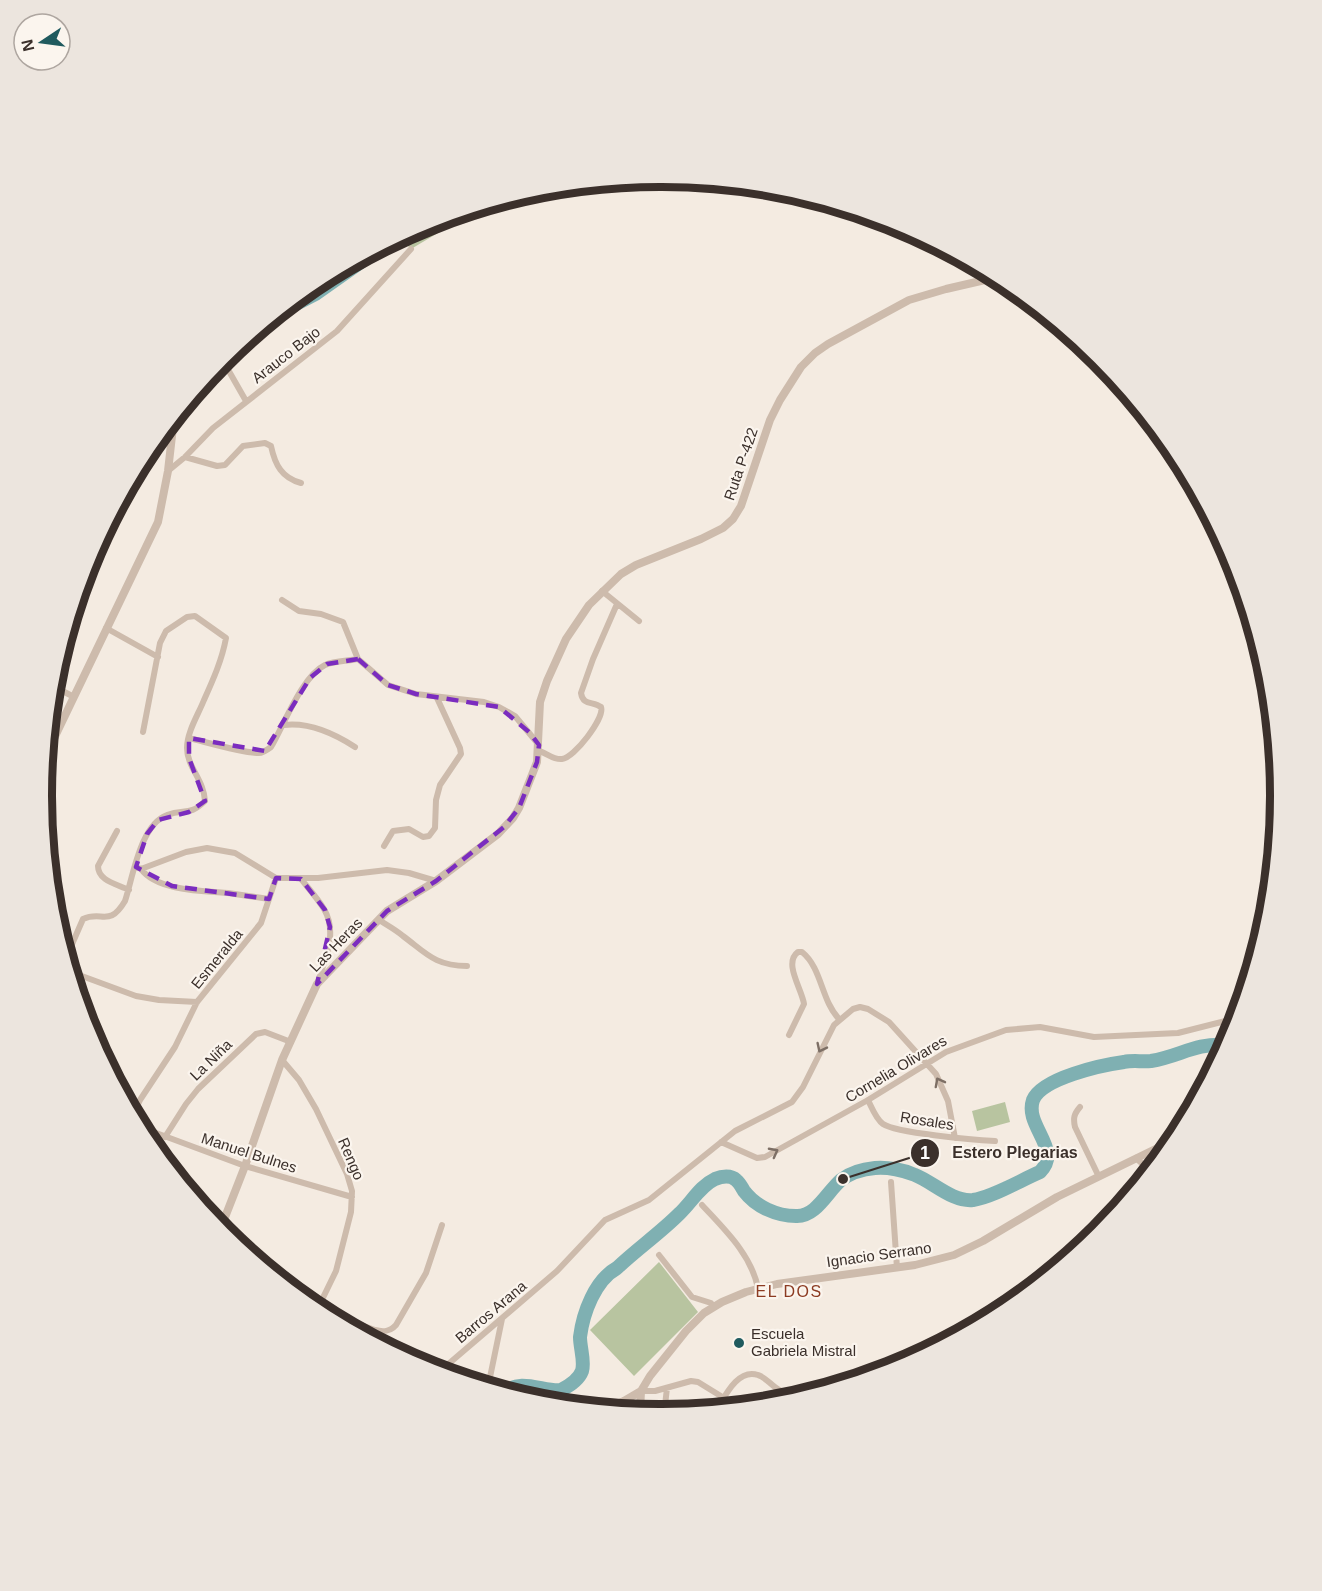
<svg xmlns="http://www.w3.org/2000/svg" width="1322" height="1591" font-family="Arial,sans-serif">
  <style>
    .green { fill: #b8c4a0 }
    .water { fill: #7fb0b2 }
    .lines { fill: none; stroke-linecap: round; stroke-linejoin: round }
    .river { stroke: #7fb0b2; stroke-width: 14 }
    .minor { stroke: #cdbbac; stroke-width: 6 }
    .tertiary { stroke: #cdbbac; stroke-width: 8 }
    .oneway { stroke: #7d6f65 }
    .marked { fill: none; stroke: #7b2cbf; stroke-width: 4.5; stroke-dasharray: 12 8; stroke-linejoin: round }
    .poi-dot { fill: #1f5a5e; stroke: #fbf5ee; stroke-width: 2 }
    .labels { text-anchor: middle; stroke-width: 4.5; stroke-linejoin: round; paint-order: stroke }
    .street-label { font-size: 15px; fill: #3b302b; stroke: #fbf5ee }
    .poi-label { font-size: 15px; fill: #3b302b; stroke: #fbf5ee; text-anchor: start }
    .neighbourhood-label { font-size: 16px; letter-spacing: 1.5px; fill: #8c3b22; stroke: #fbf5ee }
    .rim { fill: none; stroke: #3b302b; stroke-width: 8 }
    .leader { fill: none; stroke: #3b302b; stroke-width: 2 }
    .callout-dot { fill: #3b302b; stroke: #fbf5ee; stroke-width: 2 }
    .mark-label { font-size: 18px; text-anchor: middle; font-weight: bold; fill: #fff }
    .callout-label { font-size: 16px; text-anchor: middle; font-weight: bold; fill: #3b302b; stroke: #fbf5ee; stroke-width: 4.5; stroke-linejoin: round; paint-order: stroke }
  </style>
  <rect width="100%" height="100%" fill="#f4ebe1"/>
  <path class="green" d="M485,205L411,249L399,237L424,223Z
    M1005,1102L1010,1122L977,1131L972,1111Z
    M659,1262L698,1312L634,1376L590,1330Z"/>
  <path class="water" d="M416,228L397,245L319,300L249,336L306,290L318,285L338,270Z"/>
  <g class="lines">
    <path class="river" d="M506,1392C519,1378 545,1392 561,1390C569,1386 579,1379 582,1371C585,1361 580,1348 580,1337C583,1313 595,1280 617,1268C637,1249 660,1233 679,1214C691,1203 700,1186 715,1179C722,1176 731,1175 736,1180C740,1183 742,1188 744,1191C756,1207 777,1216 796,1216C816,1217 827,1192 841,1180C850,1173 864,1169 875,1168C888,1167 904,1170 915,1175C933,1182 952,1202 973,1200C993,1197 1021,1180 1040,1172C1063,1149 1024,1126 1033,1100C1042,1078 1102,1065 1124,1062C1133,1060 1142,1062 1151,1061C1181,1056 1194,1043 1226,1045"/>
    <path class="minor" d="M222,359L246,401
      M185,457L217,466L225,465L243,446L265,443L271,446C275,465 282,478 301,483
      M168,471L185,457L213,428L337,331L411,249
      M602,591L639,621
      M282,600L299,611L321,614L343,622L358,659
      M106,628L158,657
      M53,686L74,697
      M284,725C309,722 335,734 355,747
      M189,738C206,742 242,753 259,753C263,753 267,750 271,747C284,725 302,676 325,665C334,661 347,661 358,659L388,685L416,694L484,702L499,707L515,716L539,745
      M539,751C547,753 553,760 562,759C574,758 605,718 601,707C593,701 583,706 581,693L593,659L617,604
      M117,831L98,866C98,881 117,884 129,890
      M384,846L393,831L409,829L423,837L429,836L435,828L436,800L440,785L461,754L460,748L437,698
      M136,867L141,869L186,852L207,848L235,853L276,878H318L387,870L409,873L436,881
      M141,869C157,891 203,891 228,893C242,895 255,897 269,899
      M301,879C309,889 318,899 324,909C338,933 325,958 318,982
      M379,920C387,925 396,930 403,936C426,953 435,966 467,966
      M66,958L83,919C102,910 109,928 125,901C133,877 140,825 167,815C184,808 189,817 205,801C204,780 187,767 187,748C187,732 198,715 204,700C213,680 222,660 226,638L195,616L187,617L166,631L160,643L143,732
      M71,972L136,996L159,1000L197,1002
      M789,1035L804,1004C802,989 783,963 798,952H802C822,968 821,1000 839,1019
      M282,1060L299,1080L316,1109L347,1174L352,1191L351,1212L336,1271L317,1310
      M868,1100C872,1108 876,1119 883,1124C896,1133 975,1140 995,1141
      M1080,1107C1074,1114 1073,1118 1075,1127L1099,1177
      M133,1115L140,1100L175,1047L197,1002L261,923L276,878
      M140,1127L245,1166L352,1197
      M165,1137L186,1104L198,1089L256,1034L265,1032L291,1042
      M721,1142L757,1158L765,1157L868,1100L946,1052L1006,1030L1040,1027L1094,1037L1178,1033L1237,1018
      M1136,1158L1150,1171
      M891,1182L897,1268
      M702,1205C724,1229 751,1254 758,1288
      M659,1255L692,1297L711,1303L713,1307
      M316,1309L375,1330C383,1332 390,1332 396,1325L426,1273L442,1225
      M439,1372L557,1271L605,1220L649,1200L735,1131L792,1102L803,1087L834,1025L853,1009L860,1007L868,1009L889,1022L936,1074L948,1101L955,1138
      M488,1387L502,1319
      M641,1391H655L691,1381L698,1382L724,1398
      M717,1409C725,1396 738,1368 758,1375C766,1377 772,1387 781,1391C789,1394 797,1393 804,1396
      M664,1414L667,1388"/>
    <path class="tertiary" d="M46,755L158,522L168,471L174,418
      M220,1230L245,1166L282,1060L317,984L387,911L436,881L498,834L513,818L519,808L537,762L540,702L547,681L566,639L589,605L621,574L636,565L701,539L723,528L733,519L741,506L770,420L780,400L801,367L815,353L828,344L909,300L946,289L998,277
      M606,1409L624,1401L641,1391L650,1376L686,1331L704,1313L722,1302L746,1292L777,1284L915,1265L954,1255L983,1241L1057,1197L1176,1139
      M640,1412L641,1391"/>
  </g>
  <defs><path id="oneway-chevron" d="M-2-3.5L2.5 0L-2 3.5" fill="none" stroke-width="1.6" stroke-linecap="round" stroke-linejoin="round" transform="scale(1.5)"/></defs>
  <g class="oneway">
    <use href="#oneway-chevron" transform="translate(821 1048) rotate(116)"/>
    <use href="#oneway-chevron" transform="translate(939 1082) rotate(-118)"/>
    <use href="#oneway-chevron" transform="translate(774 1152) rotate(-28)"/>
  </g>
  <path class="marked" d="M358,659L388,685L416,694L499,707L529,732L539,745L537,762L519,808L504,827L436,881L387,911L317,984L330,927L325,910L301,879L276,878L269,899L172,886L136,867L147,834L158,820L189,812L205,801L189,758V738L265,751L310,678L327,664Z"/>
  <circle class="poi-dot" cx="739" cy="1343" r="6"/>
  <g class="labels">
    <g class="street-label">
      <text transform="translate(286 355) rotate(-38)" y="5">Arauco Bajo</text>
      <text transform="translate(741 464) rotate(-71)" y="5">Ruta P-422</text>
      <text transform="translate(336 945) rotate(-46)" y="5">Las Heras</text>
      <text transform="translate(217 959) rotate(-51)" y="5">Esmeralda</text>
      <text transform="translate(211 1060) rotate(-44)" y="5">La Niña</text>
      <text transform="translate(896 1069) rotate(-31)" y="5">Cornelia Olivares</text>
      <text transform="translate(927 1121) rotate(9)" y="5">Rosales</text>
      <text transform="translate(249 1153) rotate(18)" y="5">Manuel Bulnes</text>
      <text transform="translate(351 1159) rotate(67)" y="5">Rengo</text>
      <text transform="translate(879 1255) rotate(-8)" y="5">Ignacio Serrano</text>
      <text transform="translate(491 1312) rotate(-40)" y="5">Barros Arana</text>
    </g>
    <g class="poi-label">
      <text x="751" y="1339">Escuela<tspan x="751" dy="17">Gabriela Mistral</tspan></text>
    </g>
    <g class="neighbourhood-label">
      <text x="789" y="1297">EL DOS</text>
    </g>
  </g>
  <path d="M0 0H1322V1591H0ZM660 187H662A608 608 0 0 1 1270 795V796A608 608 0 0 1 662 1404H660A608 608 0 0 1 52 796V795A608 608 0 0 1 660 187Z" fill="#ece5de" fill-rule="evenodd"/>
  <path class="rim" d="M660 187H662A608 608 0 0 1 1270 795V796A608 608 0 0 1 662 1404H660A608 608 0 0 1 52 796V795A608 608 0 0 1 660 187Z"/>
  <path class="leader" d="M843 1179L925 1153"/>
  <g class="callout-dot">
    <circle cx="843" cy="1179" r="6"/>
    <circle cx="925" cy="1153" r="15"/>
  </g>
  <g class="mark-label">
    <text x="925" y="1159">1</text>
  </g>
  <g class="callout-label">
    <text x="1015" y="1158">Estero Plegarias</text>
  </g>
  <g transform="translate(42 42) rotate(257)"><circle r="28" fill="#fbf5ee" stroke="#aea6a0" stroke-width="1.5"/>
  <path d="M0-4.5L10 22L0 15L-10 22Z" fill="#1f5a5e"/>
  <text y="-9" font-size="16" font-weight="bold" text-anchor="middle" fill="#3b302b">N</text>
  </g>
</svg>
